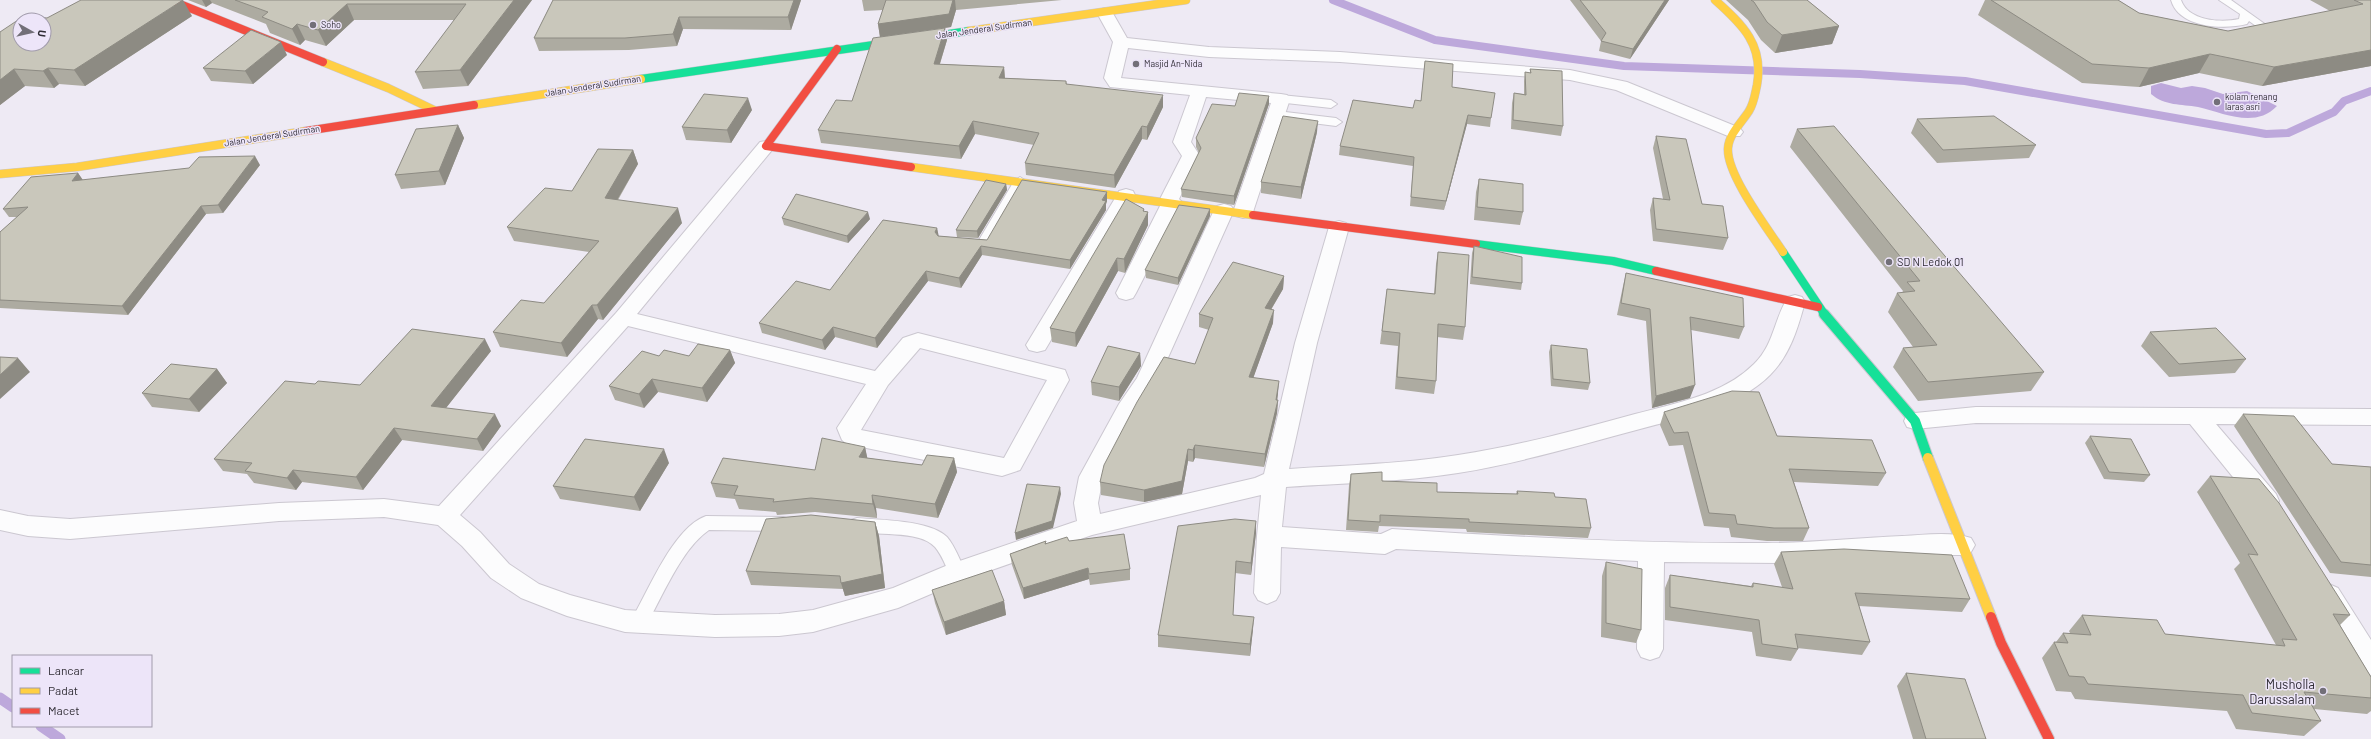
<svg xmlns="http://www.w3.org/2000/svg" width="2371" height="739" font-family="Barlow,sans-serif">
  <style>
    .water { fill: #bda8db }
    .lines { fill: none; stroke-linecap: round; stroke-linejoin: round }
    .stream-far1 { stroke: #bda8db; stroke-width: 8 }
    .stream { stroke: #bda8db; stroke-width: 11 }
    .lane-casing { stroke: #cbc7d0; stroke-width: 2 }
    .street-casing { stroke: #cbc7d0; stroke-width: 2 }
    .fast-far1-casing { stroke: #cbc7d0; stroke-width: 9 }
    .fast-casing { stroke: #cbc7d0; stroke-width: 12 }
    .slow-far1-casing { stroke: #cbc7d0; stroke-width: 9 }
    .slow-casing { stroke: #cbc7d0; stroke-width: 12 }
    .jam-far1-casing { stroke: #cbc7d0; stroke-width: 9 }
    .jam-casing { stroke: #cbc7d0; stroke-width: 12 }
    .lane { fill: #fcfcfd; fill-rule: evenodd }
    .street { fill: #fcfcfd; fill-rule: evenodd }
    .fast-far1 { stroke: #16e098; stroke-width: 8 }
    .fast { stroke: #16e098; stroke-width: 10 }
    .slow-far1 { stroke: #ffcf43; stroke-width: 8 }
    .slow { stroke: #ffcf43; stroke-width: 10 }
    .jam-far1 { stroke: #f24e42; stroke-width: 8 }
    .jam { stroke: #f24e42; stroke-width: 10 }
    .wall { fill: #adaba1 }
    .shaded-wall { fill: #8d8b83 }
    .building { fill: #c9c7bb; stroke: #8d8b83; fill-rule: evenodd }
    .poi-dot { fill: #726f78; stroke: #ede5f9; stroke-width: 1.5 }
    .labels { text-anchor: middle; stroke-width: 3; stroke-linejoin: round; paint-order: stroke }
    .far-poi-label { font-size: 9px; fill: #302d35; stroke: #ede5f9; text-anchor: start }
    .far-street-label { font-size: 9px; fill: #302d35; stroke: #ede5f9 }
    .poi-label { font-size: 11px; fill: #302d35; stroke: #ede5f9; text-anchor: start }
    .near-poi-label { font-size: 13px; fill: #302d35; stroke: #ede5f9; text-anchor: end }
  </style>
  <rect width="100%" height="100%" fill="#eeeaf4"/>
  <path class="water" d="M2161,83L2181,88L2192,86L2205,88L2223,94L2247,91L2277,106C2255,129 2224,113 2198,107C2181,104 2165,106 2151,94V86Z"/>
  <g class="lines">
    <path class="stream-far1" d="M1333,0L1435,40L1624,66L1860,74L1965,81L2266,134L2288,133L2334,112L2344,101L2371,91"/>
    <path class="stream" d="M0,698L13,707
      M41,726L60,739"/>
    <g class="lane-casing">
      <path id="lane" d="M2171,0H2181C2188,21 2221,23 2239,19L2240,14L2219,0H2231L2269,27L2250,36L2244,33L2256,26L2249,21L2247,24C2223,30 2179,28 2171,0Z
        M1281,95L1331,100L1337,104L1331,108L1277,102L1275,99L1277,96Z
        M1277,111L1336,118L1342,122L1336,126L1273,118L1271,115Z
        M1020,177L1026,181L988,248L963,247L961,244L963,241L979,240L1014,181Z
        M706,516L783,517L789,519L791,524L789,529L783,531L709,530C681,549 662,598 645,627L639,629L633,627L630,622L633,617C649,589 674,527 706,516Z
        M857,518C880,520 930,520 947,537C955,546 960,561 966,572L963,577L957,579L951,577C946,567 942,555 935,547C919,529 873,537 851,530L849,525L851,520Z"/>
    </g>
    <g class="street-casing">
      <path id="street" d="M1105,8L1111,10L1127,38L1209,47L1340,52L1570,70L1627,82L1740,128L1743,132L1740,136H1728L1616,90L1570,80L1340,62L1209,57L1128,48L1121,78L1281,94L1287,95L1290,99L1253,212L1250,216L1243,218L1236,216L1233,212L1271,103L1206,97L1191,142L1200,156L1179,199L1182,202L1136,293L1133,298L1126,300L1119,298L1116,293L1161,204L1159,201L1182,156L1173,142L1190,95L1110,87L1104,78L1113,42L1097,13L1099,10Z
        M766,141L772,142L775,146L772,150L637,314L875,371L903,338L918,333L1065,370L1069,380L1020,470L1002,476L847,444L842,440L837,428L866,384L628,326L460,515L480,532L509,564L539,584L570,595L625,610L715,615L779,614L813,610L893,588L948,565L1077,521L1074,503L1079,477L1119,404L1137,378L1214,210L1217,206L1224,204L1231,206L1234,210L1158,380L1136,414L1103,477L1098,503L1100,514L1255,478L1264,474L1295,343L1329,227L1332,223L1339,221L1346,223L1349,227L1317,343L1289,469C1346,465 1402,464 1458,455C1518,446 1577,430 1635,414C1676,403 1723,395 1754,364C1774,345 1774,319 1788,297L1795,295L1802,297L1805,302C1798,328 1790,355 1770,375C1737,408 1684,417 1640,429C1580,445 1520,463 1458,473C1401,482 1343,483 1286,487L1282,527L1381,534L1392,529C1517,537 1641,544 1766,543C1811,543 1857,538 1902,536C1924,535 1950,531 1971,538L1975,545L1971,552L1962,555H1913L1790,563L1664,562L1663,649L1659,657L1650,660L1641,657L1637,649L1638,561L1396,549L1385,554L1281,547L1280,593L1276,600L1267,604L1258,600L1254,593L1257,536L1261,495L1092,535L966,579L898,608L813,632L779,636L715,637L625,632L567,616L521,598L491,578L462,546L438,525L384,517L279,521L70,539L28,536L0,530V510L28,516L70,519L279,503L384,499L439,506L616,313L760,142ZM920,348L1047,380L1004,458L861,430L888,385Z
        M1126,189L1133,191L1135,195L1048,345L1045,350L1037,352L1029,350L1026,345L1117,195L1119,191Z
        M1976,407L2371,409V425L2216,424L2276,494L2279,501L2276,508L2267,510L2258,508L2190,424L1976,423L1915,429L1907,427L1904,421L1907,415L1915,413Z
        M2329,584L2338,588L2371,640V675L2361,671L2316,595L2320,588Z"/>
    </g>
    <g class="fast-far1-casing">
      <path id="fast-far1" d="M641,79L969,31
        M1476,244L1613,261L1656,271
        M1783,252L1825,315"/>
    </g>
    <g class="fast-casing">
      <path id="fast" d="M1824,314L1915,421L1928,458"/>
    </g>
    <g class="slow-far1-casing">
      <path id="slow-far1" d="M1715,0C1743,25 1764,45 1757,85C1755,94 1754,103 1749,111C1742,122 1729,134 1728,148C1726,174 1768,229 1783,252
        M969,31L1186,0
        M323,62L388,88L434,110
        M474,105L641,79
        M911,167L1253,215
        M0,174L77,167L306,131"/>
    </g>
    <g class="slow-casing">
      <path id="slow" d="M1928,458L1991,617"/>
    </g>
    <g class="jam-far1-casing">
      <path id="jam-far1" d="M170,0L323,62
        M837,49L766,146L911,167
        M306,131L474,105
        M1253,215L1476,244
        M1656,271L1818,307"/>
    </g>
    <g class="jam-casing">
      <path id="jam" d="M1991,617L2001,643L2049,739"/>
    </g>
    <use href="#lane" class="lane"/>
    <use href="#street" class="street"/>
    <use href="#fast-far1" class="fast-far1"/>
    <use href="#fast" class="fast"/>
    <use href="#slow-far1" class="slow-far1"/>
    <use href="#slow" class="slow"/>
    <use href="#jam-far1" class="jam-far1"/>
    <use href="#jam" class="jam"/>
  </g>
  <path class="wall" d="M188,0H532L468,86L423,89L415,72L455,20H354L326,46L305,40L300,45L270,33L266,24L212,3L206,7Z
    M553,0H801L791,30L683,29L677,46L629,50L539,51L534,38Z
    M862,0H1062L956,10L951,27L880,37L878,24L883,10L864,11Z
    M1570,0H1669L1630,59L1599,51L1601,41Z
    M1726,0H1807L1839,26L1832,44L1775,53L1761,40L1748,20Z
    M1985,0H2118L2139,13L2228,31L2330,11L2310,0H2371V66L2262,86L2199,73L2139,87L2082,83L1978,15Z
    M192,16L85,86L59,84L54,88L25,86L0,105V32L47,18Z
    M945,28L947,40L940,64L1004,67L1005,78L1066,81L1067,84L1163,107L1147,140L1142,139L1115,188L1026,175L1025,163L1034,145L975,134L961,159L821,143L818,130L852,101Z
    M287,55L253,84L211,81L203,68Z
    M1425,61L1452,87L1491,118L1490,127L1467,124L1444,210L1410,206L1413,166L1339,155L1340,146L1413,108L1421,100Z
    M1530,69L1563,126L1561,136L1511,129L1512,103L1514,93L1524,94V81L1525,72L1530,73Z
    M1269,96V104L1234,205L1182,197L1181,189L1199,153L1196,147V138L1235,106Z
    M752,110L731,143L686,140L682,127Z
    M1917,119L2036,145L2029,158L1937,163L1911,133Z
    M458,125L464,138L445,185L401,189L395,175Z
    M1797,129L2044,372L2031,391L1918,401L1893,367L1903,348L1913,347L1888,312L1897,293H1902L1903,291L1790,147Z
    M1317,132L1301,199L1261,193V182Z
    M1656,136L1702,204L1728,238L1723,250L1653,241L1650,210L1653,198L1663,199L1653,148Z
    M633,150L638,164L618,200L682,223L603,320L598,319L567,357L500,347L493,332L544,303L589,252L514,241L507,227L572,191Z
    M260,165L223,213L206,214L128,315L0,308V232L17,217H9L3,209L78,173L83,180Z
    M1479,179L1523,212L1520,225L1474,220L1476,192Z
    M1006,184L1007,190L978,238L957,237L956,230Z
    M1107,192V201L1106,204V210L1070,269L982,255L961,288L928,281L877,348L835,337L825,350L762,333L759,323L830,290L937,228L938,236L987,240Z
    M1144,209V211L1148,212V225L1125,273L1118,271L1076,347L1052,342L1050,328Z
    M1210,216L1178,285L1146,278L1145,270Z
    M782,218L870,219L848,243L784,225Z
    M1474,246L1522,283L1521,290L1470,284L1472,253Z
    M1438,252L1465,327L1463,340L1437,337L1436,381L1434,394L1395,389L1398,346L1380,344L1387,289L1434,294L1436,264Z
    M1626,273L1744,327L1739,339L1691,330L1690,398L1652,408L1646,321L1617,315L1623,286Z
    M1284,276L1283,289L1271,310L1273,323L1253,378L1278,393L1277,400H1278L1277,413L1264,467L1195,458L1193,462L1188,461L1182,494L1144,502L1101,495L1100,482L1195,364L1209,330L1199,327V314Z
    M2150,332L2246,359L2235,373L2169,377L2141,346Z
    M1551,345L1590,383L1588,390L1551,386L1549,352Z
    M730,350L735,363L707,402L658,392L644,408L615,400L609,386L659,356H689Z
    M491,351L446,408L501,426L483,451L402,440L363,490L302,482L296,490L254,483L247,474L223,471L214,459L315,384L360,385Z
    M1140,353L1141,366L1119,401L1092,395L1091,382Z
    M217,369L227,383L199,412L152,407L142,393Z
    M1664,412L1777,436L1886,473L1878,486L1794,482L1809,528L1803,541H1767L1731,537L1729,528L1704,526L1683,445L1669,446L1660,425Z
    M2243,414L2332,464L2371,467V577L2330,573L2234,426Z
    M2090,436L2150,475L2144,482L2104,479L2085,443Z
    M865,447L867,458L922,465L954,458L957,472L938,518L876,508L877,518L815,512L777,515L776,512L739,509L735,499L716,497L711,483L815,470Z
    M669,463L640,511L560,499L553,486Z
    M1351,474L1437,492L1516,494L1517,491L1555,497L1591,528L1588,538L1467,532L1466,529L1379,526L1378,532L1346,530L1349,485Z
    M2210,476L2350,615L2340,625L2371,677V711L2367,714L2314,709L2321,721L2304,736L2236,729L2227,711L2075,699L2071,692L2056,691L2042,658L2054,642H2056L2063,633H2070L2069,631L2082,615L2165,634L2276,645L2234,569L2240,563L2197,492Z
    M1256,521V533L1251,575L1235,573L1233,615L1253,629L1250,656L1158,647V635Z
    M875,522L879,536L885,588L845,596L843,589L751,585L746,571Z
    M1046,541V544L1069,541L1130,569V580L1090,585L1089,579L1024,599L1012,565L1010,554Z
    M1781,552L1970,599L1962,612L1859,606L1870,642L1862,655L1797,648L1798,649L1791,661L1756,656L1752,632L1665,620V588L1670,575L1751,586L1753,583L1782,587L1774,564Z
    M1606,562L1641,630L1636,643L1601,637L1602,576Z
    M932,590L1004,601L1006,615L946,635L935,603Z
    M1906,673L1986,739H1913L1897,686Z"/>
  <path class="shaded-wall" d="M183,0L192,16L85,86L74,70Z
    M202,0H210L212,3L206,7Z
    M514,0H532L468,86L460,70Z
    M794,0H801L791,30L788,17Z
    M953,0H955L956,10L951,27L880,37L878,24Z
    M1665,0H1669L1630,59L1633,49Z
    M347,4L354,20L326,46L318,30Z
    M679,17L683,29L677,46L673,34Z
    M297,24L305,40L300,45L292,29Z
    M1839,26L1832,44L1775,53L1782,35Z
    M945,28L947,40L936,76L934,64Z
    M281,42L287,55L253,84L245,71Z
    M2371,50V66L2262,86L2274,67Z
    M2210,54L2199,73L2139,87L2149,68Z
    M1004,67L1005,80L999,78Z
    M48,68L59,84L54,88L43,71Z
    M14,69L25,86L0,105V80Z
    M1163,95V107L1147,140V127Z
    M1269,96V104L1234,205V196Z
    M748,98L752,110L731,143L727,130Z
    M1468,115L1467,124L1444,210L1446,201Z
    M973,121L975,134L961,159L959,146Z
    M1318,121L1317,132L1301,199V187Z
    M458,125L464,138L445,185L439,171Z
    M1142,126V139L1115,188L1114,175Z
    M633,150L638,164L610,212L605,198Z
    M255,156L260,165L223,213L218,205Z
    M78,173L84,182L72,181Z
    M1006,184L1007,190L978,238L977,231Z
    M1107,192V201L1106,204V210L1070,269V260Z
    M201,206L206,214L128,315L122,306Z
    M678,208L682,223L603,320L597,305Z
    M1144,209V219L1148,212V225L1125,273L1124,259Z
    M1210,209V216L1178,285V278Z
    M868,212L870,219L848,243L847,236Z
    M937,228L939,237L935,232Z
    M981,246L982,255L961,288L959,278Z
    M1117,258L1118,271L1076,347L1075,333Z
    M926,271L928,281L877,348L875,338Z
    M1284,276L1283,289L1264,321L1265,308Z
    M592,305L598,319L567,357L561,343Z
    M1274,310L1273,323L1249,390V377Z
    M833,327L835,337L825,350L822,340Z
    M485,339L491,351L438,418L431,406Z
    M730,350L735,363L707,402L702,388Z
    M1140,353L1141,366L1119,401V387Z
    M18,358L30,372L0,399V375Z
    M217,369L227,383L199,412L189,399Z
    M652,379L658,392L644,408L639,394Z
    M1279,381L1278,393L1276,410L1278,400L1277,413L1264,467L1265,454Z
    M1695,385L1690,398L1652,408L1656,396Z
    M495,414L501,426L483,451L477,439Z
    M394,428L402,440L363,490L356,477Z
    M1195,445V458L1193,462V450Z
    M865,447L868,461L859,457Z
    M664,449L669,463L640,511L634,497Z
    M1188,449V461L1182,494L1144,502V490Z
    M954,458L957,472L938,518L935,504Z
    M293,470L302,482L296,490L287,478Z
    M1060,487L1061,494L1053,528L1016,540L1015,533Z
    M872,495L876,508L877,518L873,504Z
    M1256,521V533L1251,575V563Z
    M875,522L879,536L885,588L845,596L841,583Z
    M1088,568L1089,579L1024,599L1023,588Z
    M1004,601L1006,615L946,635L944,622Z
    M1254,617L1253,629L1250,656V644Z"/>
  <path class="building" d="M81,0H183L74,70L48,68L43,71L14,69L0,80V32L24,16L47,18ZM20,20H44V44H20Z
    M235,0H514L460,70L415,72L466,4H347L318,30L297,24L292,29L262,17L268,12Z
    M553,0H794L788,17H679L673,34L625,38H534Z
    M886,0H953L949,14L878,24Z
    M1580,0H1665L1633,49L1601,41L1606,33Z
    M1751,0H1807L1839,26L1782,35L1767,22L1754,2Z
    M1991,0H2118L2139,13L2228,31L2363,4L2354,0H2371V50L2274,67L2210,54L2149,68L2092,64Z
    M945,28L934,64L1004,67L999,78L1066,81V84L1163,95L1147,127L1142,126L1114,175L1025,163L1039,133L973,121L959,146L818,130L836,100L852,101L873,38Z
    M251,30L281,42L245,71L203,68Z
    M1425,61L1453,64L1452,87L1495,93L1491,118L1468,115L1446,201L1411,197L1414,157L1340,146L1353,100L1413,108L1415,100L1421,101Z
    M1530,69L1562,71L1563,126L1513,120L1514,93L1526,95L1525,72L1531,73Z
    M1239,93L1269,96L1234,196L1181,189L1201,148L1196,138L1212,104L1235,106Z
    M704,94L748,98L727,130L682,127Z
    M1283,116L1318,121L1301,187L1261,182Z
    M1994,116L2036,145L1943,150L1917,119Z
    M458,125L439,171L395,175L416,129Z
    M1834,126L2044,372L1928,382L1903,348L1937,345L1897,293L1915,291L1907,282L1920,281L1797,129Z
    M1656,136L1686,139L1702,204L1723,206L1728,238L1656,229L1653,198L1670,200Z
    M598,149L633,150L605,198L678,208L597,305H592L561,343L493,332L521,300L544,303L599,241L507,227L545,188L572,191Z
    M255,156L218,205L201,206L122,306L0,300V232L28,207L3,209L31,177L78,173L72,181L189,168L199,157Z
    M1479,179L1523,184V212L1477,207Z
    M986,180L1006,184L977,231L956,230Z
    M1022,180L1107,192L1102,200L1106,201L1070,260L981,246L959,278L926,271L875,338L833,327L822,340L759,323L796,281L830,290L883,220L937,228L935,232L938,236L987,240Z
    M796,194L868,212L847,236L782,218Z
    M1126,199L1144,209L1143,211L1148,212L1124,259L1117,258L1075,333L1050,328Z
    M1179,205L1210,209L1178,278L1145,270Z
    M1474,246L1522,257V283L1472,277Z
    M1438,252L1469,255L1465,327L1438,324L1436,381L1397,377L1400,333L1382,331L1387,289L1435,294Z
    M1233,262L1284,276L1265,308L1274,310L1249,377L1279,381L1276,400H1278L1265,454L1195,445L1193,450L1188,449L1182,481L1144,490L1100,482L1104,465L1137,402L1164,357L1195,364L1213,318L1199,314Z
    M1626,273L1743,298L1744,327L1690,317L1695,385L1656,396L1650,309L1621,303Z
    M2216,328L2246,359L2179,364L2150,332Z
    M412,329L485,339L431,406L495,414L477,439L394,428L356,477L293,470L287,478L245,471L252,463L214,459L285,381L315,384L318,381L360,385Z
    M698,344L730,350L702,388L652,379L639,394L609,386L642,351L659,356L664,350L689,356Z
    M1551,345L1587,349L1590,383L1553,379Z
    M1108,346L1140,353L1119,387L1091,382Z
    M0,357L18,358L0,375Z
    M171,364L217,369L189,399L142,393Z
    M1732,391L1759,392L1777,436L1872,440L1886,473L1789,469L1809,528H1774L1737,524L1735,515L1709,513L1688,432L1674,433L1664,412Z
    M2243,414L2294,416L2332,464L2371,467V565L2341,562Z
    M2090,436L2131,439L2150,475L2109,472Z
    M822,438L865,447L859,457L922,465L927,455L954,458L935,504L872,495L873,504L811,498L773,502L774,499L734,495L738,486L711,483L723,458L815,470Z
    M585,439L664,449L634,497L553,486Z
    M1382,472V481L1437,483V492L1518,494L1517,491L1554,493L1555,497L1586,499L1591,528L1469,522V519L1380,515V522L1348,520L1351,474Z
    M2210,476L2259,479L2279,503L2350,615L2333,614L2371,677V698L2304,692L2321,721L2252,713L2243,695L2088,684L2084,677L2069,676L2054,642L2068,643L2063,633L2091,635L2082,615L2157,620L2165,634L2285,646L2282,639L2297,640L2248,554L2258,555Z
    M1027,484L1060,487L1052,521L1015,533Z
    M811,515L875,522L882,574L841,583L840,576L746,571L766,519Z
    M1235,519L1256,521L1251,563L1236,561L1233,615L1254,617L1250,644L1158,635L1178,526Z
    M1124,534L1130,569L1089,574L1088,568L1023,588L1010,554L1046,541L1045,544L1067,537L1069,541Z
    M1844,549L1952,555L1970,599L1855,593L1870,642L1795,634L1798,649L1762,644L1759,620L1670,607V575L1753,587V583L1793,589L1781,552Z
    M1606,562L1642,569L1641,630L1606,623Z
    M992,570L1004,601L944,622L932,590Z
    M1906,673L1965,679L1986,739H1926Z"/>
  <g class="poi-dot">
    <circle cx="313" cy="25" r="4"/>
    <circle cx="1136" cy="64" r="4"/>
    <circle cx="2217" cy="102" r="4"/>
    <circle cx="1889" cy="262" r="4"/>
    <circle cx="2323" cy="691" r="4"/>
  </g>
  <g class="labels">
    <g class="far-poi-label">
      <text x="321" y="28">Soho</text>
      <text x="1144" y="67">Masjid An-Nida</text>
      <text x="2225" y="100">kolam renang<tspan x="2225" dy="10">laras asri</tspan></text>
    </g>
    <g class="far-street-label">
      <text transform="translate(984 29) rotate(-8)" y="3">Jalan Jenderal Sudirman</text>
      <text transform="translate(593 86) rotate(-9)" y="3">Jalan Jenderal Sudirman</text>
      <text transform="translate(272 136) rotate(-9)" y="3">Jalan Jenderal Sudirman</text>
    </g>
    <g class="poi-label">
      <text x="1897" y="266">SD N Ledok 01</text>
    </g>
    <g class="near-poi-label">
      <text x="2315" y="689">Musholla<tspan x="2315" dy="15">Darussalam</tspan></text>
    </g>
  </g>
  <rect x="12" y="655" width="140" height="72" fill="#ede5f9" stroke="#a19bab"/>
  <rect x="20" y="668" width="20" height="6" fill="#16e098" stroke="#a19bab"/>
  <text x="48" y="675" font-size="12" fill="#302d35">Lancar</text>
  <rect x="20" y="688" width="20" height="6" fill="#ffcf43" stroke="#a19bab"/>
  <text x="48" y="695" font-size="12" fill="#302d35">Padat</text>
  <rect x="20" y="708" width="20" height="6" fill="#f24e42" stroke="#a19bab"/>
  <text x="48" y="715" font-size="12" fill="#302d35">Macet</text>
  <g transform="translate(32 32) rotate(98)"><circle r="19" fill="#ede5f9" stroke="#a19bab"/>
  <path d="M0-3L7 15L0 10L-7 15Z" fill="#726f78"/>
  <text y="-6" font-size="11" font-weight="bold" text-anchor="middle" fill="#302d35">U</text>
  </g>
</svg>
